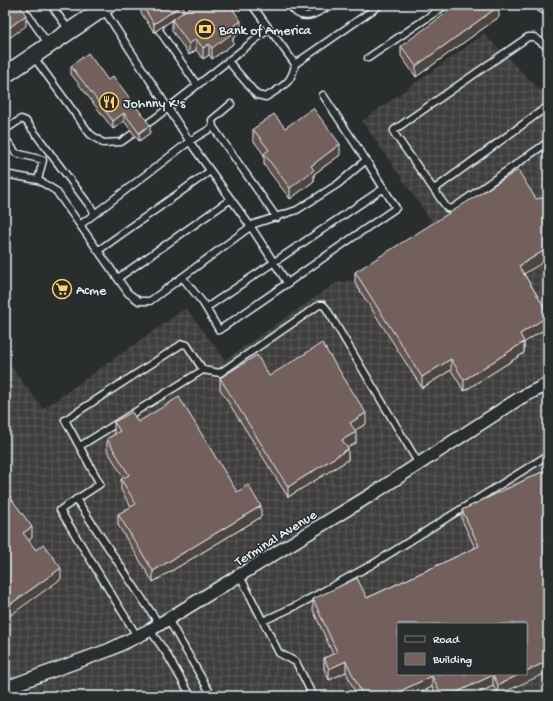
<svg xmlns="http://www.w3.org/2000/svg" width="553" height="701" font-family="'Gochi Hand',sans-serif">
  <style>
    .industrial { fill: url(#industrial-grid); fill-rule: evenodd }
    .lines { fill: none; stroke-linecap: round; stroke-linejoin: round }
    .service-casing { stroke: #e8f1f8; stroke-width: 9 }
    .minor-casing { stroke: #e8f1f8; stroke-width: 15 }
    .tertiary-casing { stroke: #e8f1f8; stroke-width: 17 }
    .secondary-casing { stroke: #e8f1f8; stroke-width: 19 }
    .service { stroke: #2a2d2e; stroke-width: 6 }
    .minor { stroke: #2a2d2e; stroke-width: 12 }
    .tertiary { stroke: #2a2d2e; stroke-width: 14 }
    .secondary { stroke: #2a2d2e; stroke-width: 16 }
    .wall { fill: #63534f; stroke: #e8f1f8 }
    .shaded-wall { fill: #504440; stroke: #e8f1f8 }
    .building { fill: #73615c; stroke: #e8f1f8 }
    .labels { text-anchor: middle; stroke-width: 3; stroke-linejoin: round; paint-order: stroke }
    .poi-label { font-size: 14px; fill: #e8f1f8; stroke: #2a2d2e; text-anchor: start }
    .street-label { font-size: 14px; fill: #e8f1f8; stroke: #2a2d2e }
  </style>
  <defs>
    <pattern id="industrial-grid" width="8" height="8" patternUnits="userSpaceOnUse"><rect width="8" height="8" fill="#403d3c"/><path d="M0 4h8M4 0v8" fill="none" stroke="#5c5a59"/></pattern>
  </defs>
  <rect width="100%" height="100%" fill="#2a2d2e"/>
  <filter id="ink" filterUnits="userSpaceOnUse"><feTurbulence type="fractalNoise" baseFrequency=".025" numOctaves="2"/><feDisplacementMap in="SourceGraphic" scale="8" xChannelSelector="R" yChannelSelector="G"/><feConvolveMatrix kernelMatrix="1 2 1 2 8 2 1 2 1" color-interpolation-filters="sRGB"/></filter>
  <g filter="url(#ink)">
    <path class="industrial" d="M484,34L548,98V696H436L431,687L413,696H5V359L43,409L186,308L225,360L336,283L355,280L435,226L362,121ZM398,624H526V674H398Z"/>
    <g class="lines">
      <g class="service-casing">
        <path id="service" d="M21,5L49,45
          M51,5L69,30
          M252,5L295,64L380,5
          M290,5C301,24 317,14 330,5
          M104,10L194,148L251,227L288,284
          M162,21L159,30L197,85
          M548,47L534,37H528L394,130V133L432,187L436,188L548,106
          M33,56L90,134L103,143L121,142L154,119L269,29
          M368,58L446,5
          M228,61L257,95L266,97C281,87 292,84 295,64
          M323,95L366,160
          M213,127L212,120L231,104
          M5,130L21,119L26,121L95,213
          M5,138L16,153L43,160L38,180
          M5,174L38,180L56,191L128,293L139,301H150L254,224L297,210L338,184L366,160L396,208C336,248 279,290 219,330L203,303L182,277
          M432,187L447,208L452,209L548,142
          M80,225L190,141L213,127L277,218
          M99,250L210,171
          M118,278L231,199
          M206,308L384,188
          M543,387L548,393
          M80,446L203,370L220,373L319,305H323L326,308L419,464
          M76,499L159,624
          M240,576L279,653L296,662L313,696
          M168,619L212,696
          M263,621L298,605L373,564L548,455
          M150,630L166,653L191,696
          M137,636L60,510L100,484L65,420L182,344L187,345L203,370"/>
      </g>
      <g class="minor-casing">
        <path id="minor" d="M5,688L109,650L150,630L374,493L520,398L548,384"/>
      </g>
      <g class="tertiary-casing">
        <path id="tertiary" d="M543,5L548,8"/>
      </g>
      <g class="secondary-casing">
        <path id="secondary" d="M5,75L108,5"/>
      </g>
      <use href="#service" class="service"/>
      <use href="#minor" class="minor"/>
      <use href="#tertiary" class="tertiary"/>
      <use href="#secondary" class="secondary"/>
    </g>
    <path class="wall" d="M141,5H183V12L234,5V8L233,9L241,32L233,38V44L212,59L209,55L203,59L196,50L189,55L172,31V20L174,19L154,32L141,13Z
      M499,17L416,77L401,56V46Z
      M71,66L108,80L150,133L139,141L124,121L113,129L71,74Z
      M285,128L340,155L314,174V181L290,199L264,165V155L253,140V129Z
      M355,272L524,274L548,313V327L524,342V353L464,391L451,370L422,388L355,283Z
      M269,376L366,424L355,430L356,443L347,448L348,460L288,497L220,389V378Z
      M114,422H138L237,492L261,517L153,582L118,525V514L131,507L121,490V479L124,478L107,450V439L115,434L114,433Z
      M548,469L498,695L493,686L472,696H436L432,687L413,696H357L346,672L329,680L324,669V658L333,654L313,610V599L367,598L475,548L462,520V510Z"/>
    <path class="shaded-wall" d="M182,5H183V13L154,32V24Z
      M228,5H234V8L228,13Z
      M499,6V17L416,77V66Z
      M26,15V26L5,41V31Z
      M241,21V32L233,38V44L212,59V48L230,29Z
      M196,39V50L189,55V44Z
      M209,44V55L203,59V48Z
      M124,113V121L113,129V121Z
      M150,125V133L139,141V133Z
      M340,144V155L314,174V181L290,199V188L311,166Z
      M548,248V259L519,277V266Z
      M548,316V327L520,345V334Z
      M524,342V353L464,391V380Z
      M451,359V370L422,388V377Z
      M366,413V424L350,433V423Z
      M356,432V443L342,451V440Z
      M348,449V460L288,497V487Z
      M261,506V517L153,582V571Z
      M32,527V538L23,544V533Z
      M61,568V579L5,619V608Z
      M346,661V672L329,680V669Z
      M548,661V672L498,695V685L520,674H526V671Z
      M493,675V686L472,696H449Z
      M432,676V687L413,696H390Z"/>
    <path class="building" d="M5,5H19L26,15L5,31Z
      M142,5H182L154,24Z
      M193,5H230L241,21L230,29L233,33L212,48L209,44L203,48L196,39L189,44L172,20Z
      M457,5H498L499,6L416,66L401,46Z
      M88,53L108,80L113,76L150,125L139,133L124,113L113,121L71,66Z
      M313,108L340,144L311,166L314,170L290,188L264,154L269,150L253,129L274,114L285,128Z
      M518,170L536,199L548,197V248L519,266L548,313V316L520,334L524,342L464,380L451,359L422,377L355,272Z
      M322,343L366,413L350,423L356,432L342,440L348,449L288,487L220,378L257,355L269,376Z
      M179,397L237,492L248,485L261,506L153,571L118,514L136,504L121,479L129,475L107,439L120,431L114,422L132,412L138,422Z
      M548,469V661L526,671V624H398V674H520L498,685L493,675L449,696H442L432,676L390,696H363L346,661L329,669L324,658L337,652L313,599L357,578L367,598L479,546L462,510Z
      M5,490L32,527L23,533L36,550L43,544L61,568L5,608Z"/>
  </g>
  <defs>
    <g id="bank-ring" transform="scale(1)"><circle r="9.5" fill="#2a2d2e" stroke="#ffd166" stroke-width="1.5"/><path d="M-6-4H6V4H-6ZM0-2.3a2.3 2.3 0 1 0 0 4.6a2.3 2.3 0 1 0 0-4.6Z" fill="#ffd166"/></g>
    <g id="restaurant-ring" transform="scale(1)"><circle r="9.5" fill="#2a2d2e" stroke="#ffd166" stroke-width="1.5"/><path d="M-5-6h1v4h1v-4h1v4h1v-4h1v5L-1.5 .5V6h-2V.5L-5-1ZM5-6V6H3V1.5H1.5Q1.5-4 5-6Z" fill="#ffd166"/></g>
    <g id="supermarket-ring" transform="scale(1)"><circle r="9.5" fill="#2a2d2e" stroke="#ffd166" stroke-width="1.5"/><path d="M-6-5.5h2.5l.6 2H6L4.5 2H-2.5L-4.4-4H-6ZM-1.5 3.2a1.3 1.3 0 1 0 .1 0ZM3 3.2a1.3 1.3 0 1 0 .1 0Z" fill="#ffd166"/></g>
  </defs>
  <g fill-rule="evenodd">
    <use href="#bank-ring" x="205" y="29"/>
    <use href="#restaurant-ring" x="109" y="102"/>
    <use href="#supermarket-ring" x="62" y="289"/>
  </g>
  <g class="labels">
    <g class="poi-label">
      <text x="219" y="34">Bank of America</text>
      <text x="123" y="107">Johnny K's</text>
      <text x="76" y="294">Acme</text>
    </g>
    <g class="street-label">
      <text transform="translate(275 537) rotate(-32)" y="5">Terminal Avenue</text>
    </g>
  </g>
  <rect width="553" height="701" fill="none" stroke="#2a2d2e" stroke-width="20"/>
  <rect x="10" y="10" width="533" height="681" fill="none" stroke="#e8f1f8" stroke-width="1.5" filter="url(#ink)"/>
  <rect x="397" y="623" width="130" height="52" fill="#2a2d2e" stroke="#767b7f"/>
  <rect x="405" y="636" width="20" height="6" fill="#2a2d2e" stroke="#767b7f"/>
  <text x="433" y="643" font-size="12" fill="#e8f1f8">Road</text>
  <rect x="405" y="653" width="20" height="12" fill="#73615c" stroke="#767b7f"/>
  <text x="433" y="663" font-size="12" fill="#e8f1f8">Building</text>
</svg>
